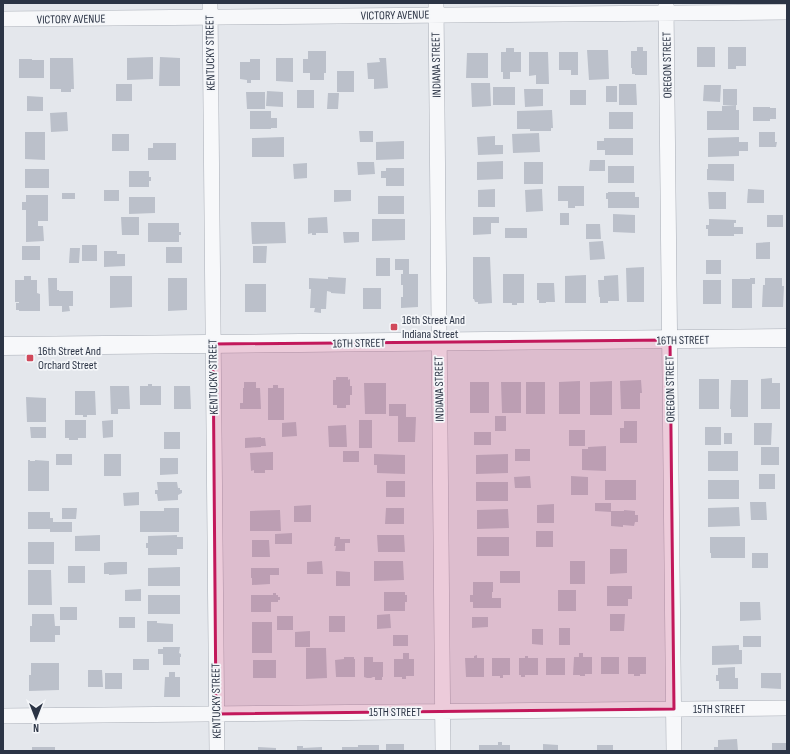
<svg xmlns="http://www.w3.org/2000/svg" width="790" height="754" font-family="'Sofia Sans Condensed',sans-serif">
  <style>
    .building { fill: #bbc0ca }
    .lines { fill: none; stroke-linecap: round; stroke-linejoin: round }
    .minor-casing { stroke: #a9aeb7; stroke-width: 16 }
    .tertiary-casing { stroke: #a9aeb7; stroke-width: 19 }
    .minor { stroke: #f7f8fa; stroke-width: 15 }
    .tertiary { stroke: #f7f8fa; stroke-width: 18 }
    .marked { fill: #c2185b; fill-opacity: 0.2; stroke: #c2185b; stroke-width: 3; stroke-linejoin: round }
    .poi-dot { fill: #d1495b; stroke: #f4f6f9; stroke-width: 1.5 }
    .labels { text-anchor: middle; stroke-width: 3.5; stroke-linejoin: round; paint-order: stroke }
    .street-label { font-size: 12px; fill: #2b3445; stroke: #f4f6f9 }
    .poi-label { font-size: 12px; fill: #2b3445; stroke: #f4f6f9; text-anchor: start }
  </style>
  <rect width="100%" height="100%" fill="#e4e7ec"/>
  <path class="building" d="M637,47H643V51H647V75H635V74H632V68H631V51H637Z
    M697,47H715V67H697Z
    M728,47H746V66H736V69H728Z
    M506,48H514V52H521V72H510V79H503V72H501V52H506Z
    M587,50H608L609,79L589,80Z
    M308,51H326V73H324V80H310V73H303V59H308Z
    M529,52H548L549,84H536V75L529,76Z
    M559,52H578V75H571V70H559Z
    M467,53H488V78H466Z
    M153,57V79L127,80V58Z
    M160,57L180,58V86H159Z
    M50,58H73L74,89H71V92H61V89H50Z
    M276,58H293V82L276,81Z
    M379,58H386L388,88L374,89V79H368L367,63L380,62Z
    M19,59H32V60H44V78H19Z
    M250,59H260V80H251V83H247V80L240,79V62H250Z
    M337,71H354V92H337Z
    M471,83H490L491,106L472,107Z
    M116,84H132V101H116Z
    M619,84H636L637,105H619Z
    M704,85H721L720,102L703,101Z
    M606,86H617V102H606Z
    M493,87H515V105H493Z
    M524,89H543V106L525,107Z
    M723,89H737V105H723Z
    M297,90H314V108H297Z
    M570,90H586V105H570Z
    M267,91L283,92V107L266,106Z
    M246,92H265V109H247Z
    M328,93H339L338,109H327Z
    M27,96L43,97V111H27Z
    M736,105V110H739V130H707V111H722V106Z
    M753,107H770V108H776V119H770V121H753Z
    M552,110L553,128H551V131H530V129H517V111Z
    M250,111H271V118H277V128H271V129H250Z
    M67,112L68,131L51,132L50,113Z
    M609,112H633V129H609Z
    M359,131H373V142H360Z
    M25,132H45V160L25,159Z
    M759,132H775V142H777L776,147H759Z
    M539,133L540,152L513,153L512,134Z
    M112,134H129V151H112Z
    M495,136V145H503V154L478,155L477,137Z
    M284,137V157H252V138Z
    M739,137V142H748V151H739V156L708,157V138Z
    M604,138H633V155H605V150H597V141H604Z
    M404,141V159L376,160V142Z
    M153,143H176V160H148V148H153Z
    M590,160H605V171H589Z
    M503,161V179L477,180V162Z
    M357,162H374L375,174L358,175Z
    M524,162H543V184H524Z
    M307,163V178L294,179L293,164Z
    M708,164H734V181L707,180V169H708Z
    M608,166H634V183H608Z
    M386,168H404V186H386V178H381V171H386Z
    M25,169H49V188H25Z
    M129,171H149V177H151V181H149V187H129Z
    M558,186H584V206H575V208H568V201H558Z
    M495,189V207H478V190Z
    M542,189L543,211L526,212L525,190Z
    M748,189L764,190V203H747Z
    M104,190H119V201H104Z
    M334,190H351V201L334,202Z
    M608,192H635V197H639V208H608V199H606V193H608Z
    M708,192H726V209H709Z
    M62,193H75V199H62Z
    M26,195H48V221H38V226H43L44,241L26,242V210H22V202H26Z
    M378,196H404V214H378Z
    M129,197H155V213L129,214Z
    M560,213H569V225H560Z
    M613,214L635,215V233L613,232Z
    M767,215H783V227H767Z
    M121,217H139V235H122Z
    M327,217L328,233H316V235H312V233L308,234V218Z
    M473,217H499V223H491V234L473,235Z
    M372,219H405V240L372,241Z
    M709,219L736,220V223H734V227H743V234H734V236H708V229H706V225H709Z
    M251,222H285L286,243L252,244Z
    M148,223H179V232H181V235H179V242H148Z
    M586,224H600L601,239H586Z
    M505,228H527V238H505Z
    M343,232H359V242L344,243Z
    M603,241L605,259L590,260L589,242Z
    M770,242V259H756V243Z
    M82,245H97V261H82Z
    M22,246H40V260H22Z
    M253,246H267L266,263H253Z
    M166,247H182V263H166Z
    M70,248H80L79,263H69Z
    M104,251H117V254H125V266L104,267Z
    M473,257H490L492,303L478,304V302H475L474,299H473Z
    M376,258H390V276H376Z
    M395,259H409V274H418V307L401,308V297H403V285H401V274H403V270H395Z
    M706,260H721V274H706Z
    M644,267V302H627L626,268Z
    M503,274H524V303H517V305H512V303H503Z
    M586,275V303H565V276Z
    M618,275L619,301H608V303H600V297H599L598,280H604V276Z
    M24,276H31V280H37V293L40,294V311H19V310H16V303H19V302H15V280H24Z
    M110,276H132V307L110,308Z
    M328,277L346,278L345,294L331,293V292L327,291L326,309H321V313L314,312L315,308H310L311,289H309V278L328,279Z
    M48,278H57V290H59V291H73V306H69L70,311L62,312V306H49Z
    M168,278H187V310L168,311Z
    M750,278H755V284H752V308H732V279H750Z
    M765,278H782V286H784L783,307H762L763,285H765Z
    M703,280H721V304H703Z
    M537,283H554L555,302H546V303H539V300H537Z
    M245,284H266V312H245Z
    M363,288H381V309H363Z
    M336,377H348V380L350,379V386H352V395H350V405H346V408H337V405H333V380H336Z
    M772,378V383H780V409H761V379Z
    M699,379H719V409H699Z
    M641,380L642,393H640V409H621L620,381Z
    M731,380H748V417H731V409H730Z
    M580,381V414H559V382Z
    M612,381V415H590V382Z
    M244,382H256V388H260L261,409H240V403H243V388H244Z
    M470,382H489V413H470Z
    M501,382H521V413H502Z
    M526,382H545V414H526Z
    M364,383H386V414H365Z
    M148,384H152V386H161V405H140V386H148Z
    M273,385H278V388H284V420H268V388H273Z
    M110,386H129L130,409H118V414H111Z
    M174,386H190L191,409H174Z
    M75,391H95L96,415H87V417H83V415H75Z
    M26,397L46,398V422H27Z
    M389,404H406V417H416L415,442H398V416H389Z
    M495,416H506V431H495Z
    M65,420H86V438H78V440H69V438H65Z
    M113,420V437L103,438L102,421Z
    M359,420H372V448H359Z
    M624,421H637V443H620V428H624Z
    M296,422L297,436L282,437V423Z
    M754,423H772L771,445H754Z
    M346,425L347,447H329L328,426Z
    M30,427H46V438H31Z
    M705,427H721V445H705Z
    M569,430H585V446H569Z
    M164,432H180V449H164Z
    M474,432H491V445H474Z
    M724,433H732V444H724Z
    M261,437V438H265L266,446H261V447L245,448V438Z
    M606,446V471L582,470V449H588V447Z
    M761,447H779V465H761Z
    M515,449H530V461H515Z
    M343,451H359V462H343Z
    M708,451H738V471H708Z
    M273,452V470H265V473H254V470L251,471L250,453Z
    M56,454H72V465H56Z
    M104,454H121V476H104Z
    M374,454L405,455V474L377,473V465H374Z
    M508,454V473L476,474V455Z
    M160,458H178V474L160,475Z
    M28,460H30V461H35V460L49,461V491H28Z
    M759,474H775V489H759Z
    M530,476L531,488H515L514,477Z
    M571,476L588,477V495H571Z
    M605,480H636V500H605Z
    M708,480H739V499H708Z
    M386,481H405V497H386Z
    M157,482H177L178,488H180V490H182V493L178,495V500L158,501L157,494H155V490H158Z
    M476,482H508V501H476Z
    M139,492V505L124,506L123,493Z
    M750,502H766L767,520H751Z
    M595,503H611V512L595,511Z
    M554,504V523H537V505Z
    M311,505V522H294V506Z
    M739,507L740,526L708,527V508Z
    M62,508H77L76,519H62Z
    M164,508H179V532H140V511H164Z
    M386,508H404V524H385Z
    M508,509L509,528L477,529V510Z
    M280,510L281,531H250V511Z
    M624,510L635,511V515H638V522H635L634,526L623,525V527L611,526V511H624Z
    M28,512H50V518H53V522H72V532H50V529H28Z
    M536,531H553V547H536Z
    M292,533V544H275V534Z
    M100,535V551H75V536Z
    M177,535V537H183V549H177V555H148V548H146V543H148V536Z
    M377,535H404L405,552H378Z
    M335,537H340V539H350V543H345V551H335L336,546H334Z
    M477,537H509V556H477Z
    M710,537H745V558H711V553H710Z
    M252,540H269L270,557H252Z
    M28,542H54V564H28Z
    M610,549H627V573L610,574Z
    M752,553H768V568H752Z
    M322,561L323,574H307V562Z
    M374,561H403L404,580L374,581Z
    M570,561H585V584H570Z
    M109,562H127V574L109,575V574H104V563Z
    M68,566H85V583H68Z
    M180,567V586H148V568Z
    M251,568H279V575H270V584L252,585V578H251Z
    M28,570H51L52,605H28Z
    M336,571L350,572V586H336Z
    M500,571H520V583H500Z
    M473,582H493V592H492V598H501V608H473V602H470V595H473Z
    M607,586H632V599H628V606H607Z
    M141,589V601H125V590Z
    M558,590H576V611H558Z
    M384,592H405V595H407V602H405V611H384Z
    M273,593H276V595H278V597H280V600H278V602H271V612H251V595H273Z
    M148,595H180V614H148Z
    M740,602H760L761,620L740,621Z
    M60,607H77V620H60Z
    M32,614H54L55,626H60V635H55V642H30V626H32Z
    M390,614L391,628L377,629V615Z
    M610,614H625L624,631H610Z
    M277,616H293V630H277Z
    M329,616H345V632H329Z
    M119,617H135V628H119Z
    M472,617H488V627L472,628Z
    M147,621H157V623L173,624V642H147Z
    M252,622H272V653H252Z
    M559,628H570V645H559Z
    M532,629H543V645L532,644Z
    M310,631V647H295V632Z
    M393,635H408V646H393Z
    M743,636H761V647H743Z
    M739,645V650H742V664L712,665V646Z
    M163,647H180L179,653L181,654V657H180V665H163V654H158V649H163Z
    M306,648H326L327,678L306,679Z
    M403,653H409V659H414V676H406V679H402V677H394V659H403Z
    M579,653H583V657H592V674H585V676H580V675H573L574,657H579Z
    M477,655V658H484V677H466L465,658H474V656Z
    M525,656H528V658H538V675H525V677H521V675H519V658H525Z
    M344,657H354V659H355V677H336L335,660L344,659Z
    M364,657H373V662H383V677H382V680H375V677H373L371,678H367L364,677Z
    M601,657H619V674H601Z
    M628,657H646V674H640V676H634V674H628Z
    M492,658H510V675H503V678H500V676H492Z
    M546,658H565V675H546Z
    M133,659H149V670H133Z
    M253,660H276V678H253Z
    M31,663H59V690L29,691V675H31Z
    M735,667V678H738V689H719V681H716V675H718V668Z
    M88,670H102L103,687H88Z
    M169,672H175V677H180V697H164L165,677H169Z
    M105,673H122V689H105Z
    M761,673H781V689L761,688Z
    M737,739L738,751H714V747H718V740Z
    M498,742H502V745H510V751H479V745H498Z
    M772,743H786V751H772Z
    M386,744H404V751H386Z
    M543,744L558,745V751H543Z
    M358,745H379V751H342V747H358Z
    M597,745H613V751H597Z
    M297,746H303V748L322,747V751H297Z
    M32,747H55V751H32Z
    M258,747L276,748V751H258Z"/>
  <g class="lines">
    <g class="minor-casing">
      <path id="minor" d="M210,3L217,751
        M436,3L443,751
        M666,4L674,751
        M3,19L787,12
        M3,716L787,708"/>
    </g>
    <g class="tertiary-casing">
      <path id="tertiary" d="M3,346L787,338"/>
    </g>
    <use href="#minor" class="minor"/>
    <use href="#tertiary" class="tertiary"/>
  </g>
  <path class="marked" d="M670,340L674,709L216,714L213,344Z"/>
  <g class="poi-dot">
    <rect x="390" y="323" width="8" height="8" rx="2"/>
    <rect x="26" y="354" width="8" height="8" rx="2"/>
  </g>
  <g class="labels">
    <g class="street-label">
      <text transform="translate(395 15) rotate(-1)" y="4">VICTORY AVENUE</text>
      <text transform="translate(71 19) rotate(-1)" y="4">VICTORY AVENUE</text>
      <text transform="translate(210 53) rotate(-91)" y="4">KENTUCKY STREET</text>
      <text transform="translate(436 65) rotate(-91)" y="4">INDIANA STREET</text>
      <text transform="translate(667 65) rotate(-91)" y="4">OREGON STREET</text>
      <text transform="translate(683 340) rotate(-1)" y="4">16TH STREET</text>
      <text transform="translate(359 343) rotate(-1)" y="4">16TH STREET</text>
      <text transform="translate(213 377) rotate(-91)" y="4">KENTUCKY STREET</text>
      <text transform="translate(439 389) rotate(-91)" y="4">INDIANA STREET</text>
      <text transform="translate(670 389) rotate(-91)" y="4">OREGON STREET</text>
      <text transform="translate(216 701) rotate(-91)" y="4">KENTUCKY STREET</text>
      <text x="719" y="713">15TH STREET</text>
      <text x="395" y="716">15TH STREET</text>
    </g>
    <g class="poi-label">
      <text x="402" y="324">16th Street And<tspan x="402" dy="14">Indiana Street</tspan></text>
      <text x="38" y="355">16th Street And<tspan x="38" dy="14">Orchard Street</tspan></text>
    </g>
  </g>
  <rect width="790" height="754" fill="none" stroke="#2b3445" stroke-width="8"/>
  <g transform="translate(36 718) rotate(180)" stroke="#f4f6f9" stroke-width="3" paint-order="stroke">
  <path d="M0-3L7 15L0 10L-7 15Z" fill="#2b3445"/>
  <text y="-6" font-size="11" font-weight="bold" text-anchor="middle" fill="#2b3445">N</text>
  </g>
</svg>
